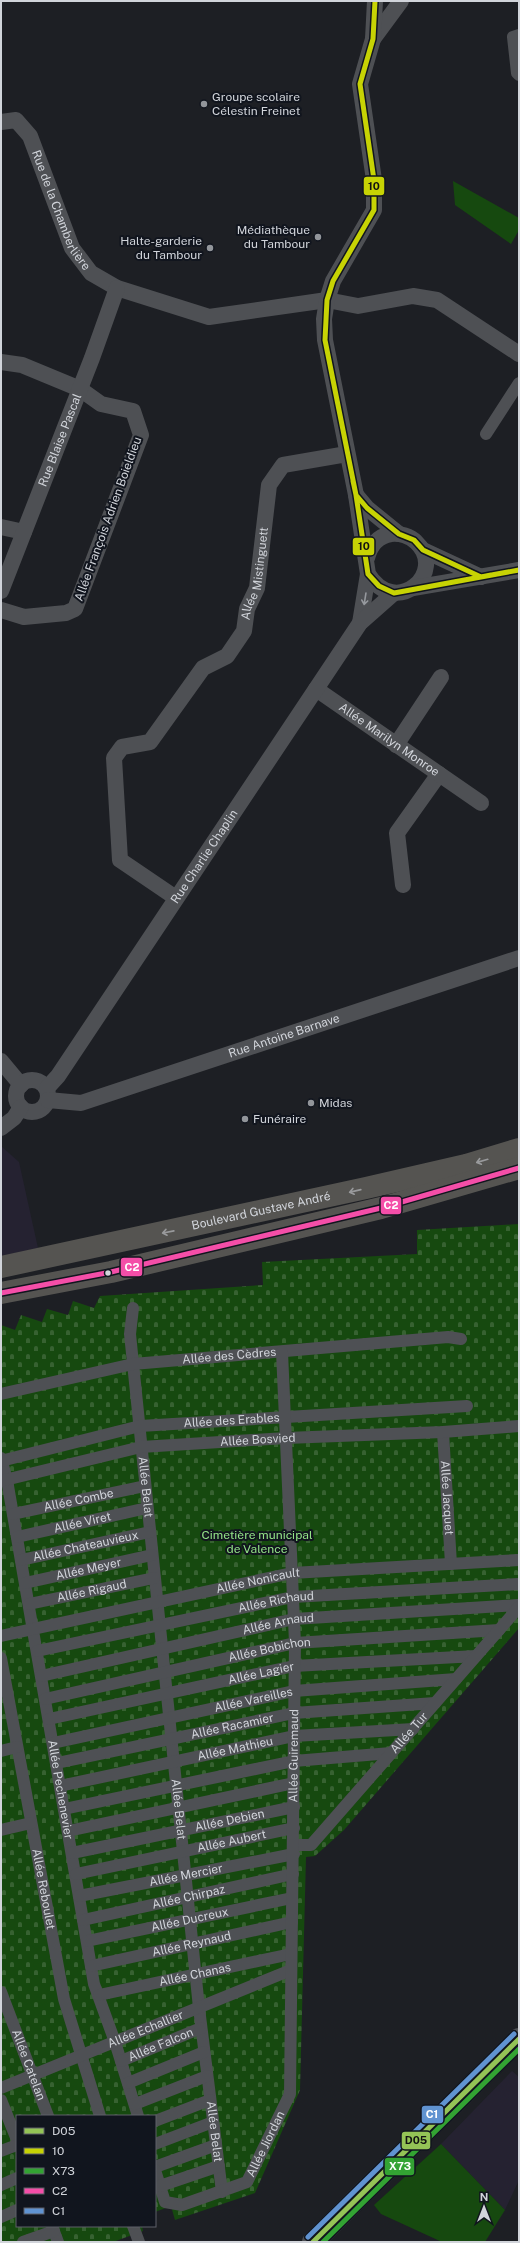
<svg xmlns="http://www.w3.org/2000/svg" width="520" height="2243" font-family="'Public Sans',sans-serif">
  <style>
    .commercial { fill: #252231 }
    .grass { fill: #16490f }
    .cemetery { fill: url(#cemetery-stones) }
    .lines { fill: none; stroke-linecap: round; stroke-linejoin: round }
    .pedestrian { stroke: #4e5054; stroke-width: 12 }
    .minor { stroke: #4e5054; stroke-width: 16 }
    .secondary { stroke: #4e5054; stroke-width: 22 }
    .primary { stroke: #555451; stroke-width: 22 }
    .bus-1-casing { stroke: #11151e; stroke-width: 8 }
    .bus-2-casing { stroke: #11151e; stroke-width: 8 }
    .bus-3-casing { stroke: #11151e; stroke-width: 8 }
    .bus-4-casing { stroke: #11151e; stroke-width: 8 }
    .bus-5-casing { stroke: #11151e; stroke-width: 8 }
    .bus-1 { stroke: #94c356; stroke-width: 5 }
    .bus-2 { stroke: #c7d304; stroke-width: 5 }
    .bus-3 { stroke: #33a333; stroke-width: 5 }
    .bus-4 { stroke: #f44ea8; stroke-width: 5 }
    .bus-5 { stroke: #6093d1; stroke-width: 5 }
    .oneway { stroke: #96999e }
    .oneway2 { stroke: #999a9c }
    .poi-dot { fill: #92959a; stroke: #11151e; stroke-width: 1.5 }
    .bus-dot { fill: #d1d4da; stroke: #11151e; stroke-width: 1.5 }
    .labels { text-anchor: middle; stroke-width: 4; stroke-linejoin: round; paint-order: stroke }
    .poi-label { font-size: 12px; fill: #d1d4da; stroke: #11151e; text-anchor: start }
    .street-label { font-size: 12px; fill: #d1d4da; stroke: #11151e }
    .park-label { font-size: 12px; fill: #94e488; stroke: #11151e }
    .line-badge { stroke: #11151e; stroke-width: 1.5 }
    .badge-label { font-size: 11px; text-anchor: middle; font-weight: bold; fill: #fff }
    .pale-badge-label { font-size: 11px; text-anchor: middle; font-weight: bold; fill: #111 }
  </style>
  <defs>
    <pattern id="cemetery-stones" width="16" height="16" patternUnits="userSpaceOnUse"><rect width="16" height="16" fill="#16490f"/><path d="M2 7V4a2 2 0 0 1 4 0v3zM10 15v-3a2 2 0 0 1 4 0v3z" fill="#376231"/></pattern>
  </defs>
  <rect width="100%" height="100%" fill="#1d1f24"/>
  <path class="commercial" d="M1,1146L19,1162L38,1248L1,1256Z
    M512,2071L519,2077V2180L505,2210L441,2144Z"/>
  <path class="grass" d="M453,181L519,218V230L511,244L455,205Z
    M441,2144L505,2210L485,2242H442L381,2214L374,2205Z"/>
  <path class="cemetery" d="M519,1224V1628L344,1830L315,1856L306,1857L300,2090L255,2193L175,2220L171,2206L155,2212V2116H17V2226H142L143,2231L113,2242H1V1325L15,1330L21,1315L42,1322L47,1309L68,1315L73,1301L94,1308L100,1296L263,1285L262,1262L417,1254V1230Z"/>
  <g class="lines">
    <g class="pedestrian">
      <path d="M519,35L513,37L517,73L519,75"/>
      <path d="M486,434L519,383"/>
      <path id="s1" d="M133,1308L130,1334L199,2008L222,2192"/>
      <path id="s2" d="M1,1394L133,1364L448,1337L461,1339"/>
      <path id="s3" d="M443,1432L451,1564"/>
      <path id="s4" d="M1,1458L7,1480L94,1984L115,2042L138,2116"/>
      <path id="s5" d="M1,1461L140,1426L467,1406"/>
      <path id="s6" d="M1,1481L141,1447L286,1438L443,1432L519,1426"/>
      <path id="s7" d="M13,1514L145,1486"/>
      <path id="s8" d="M17,1537L147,1508"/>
      <path id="s9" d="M21,1560L150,1532"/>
      <path id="s10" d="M25,1583L152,1555"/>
      <path id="s11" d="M29,1604L154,1578"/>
      <path id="s12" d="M1,1636L292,1573L519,1560"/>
      <path id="s13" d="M37,1651L293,1597L519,1584"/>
      <path id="s14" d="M1,1658L64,1999L100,2116"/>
      <path id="s15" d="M41,1676L294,1619L519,1605"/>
      <path id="s16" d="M45,1699L295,1643L499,1630"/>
      <path id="s17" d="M49,1719L294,1666L476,1656"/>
      <path id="s18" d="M53,1743L294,1691L456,1679"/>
      <path d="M1,1751L17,1747"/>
      <path id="s19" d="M57,1763L294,1713L435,1703"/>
      <path id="s20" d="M60,1786L294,1736L413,1729"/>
      <path d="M64,1809L294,1761L391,1753"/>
      <path d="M1,1830L31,1823"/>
      <path d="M68,1831L294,1783"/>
      <path id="s21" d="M294,1845H311L519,1607"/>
      <path id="s22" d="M72,1853L294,1807"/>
      <path id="s23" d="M76,1874L294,1828"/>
      <path id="s24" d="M79,1896L294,1854"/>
      <path id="s25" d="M83,1920L293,1874"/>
      <path id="s26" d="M87,1941L292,1898"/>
      <path id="s27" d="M91,1966L292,1922"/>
      <path id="s28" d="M1,1992L48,2116"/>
      <path id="s29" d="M99,1995L291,1954"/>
      <path id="s30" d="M121,2061L201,2028"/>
      <path d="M128,2083L204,2052"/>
      <path id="s31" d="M1,2088L291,1970"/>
      <path d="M1,2100L17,2140"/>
      <path d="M135,2104L207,2076"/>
      <path d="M155,2121L210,2100"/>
      <path d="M155,2144L213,2122"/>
      <path d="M1,2151L17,2145"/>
      <path d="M155,2167L216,2145"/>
      <path id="s32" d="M155,2170L165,2202L182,2205L247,2182L290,2094L295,1643L282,1352"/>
      <path d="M1,2185L17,2178"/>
      <path d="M160,2186L219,2166"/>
      <path d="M1,2217L17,2210"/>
      <path d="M52,2226L58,2242"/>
      <path d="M133,2226L139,2242"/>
      <path d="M23,2242L54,2231"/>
    </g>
    <g class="minor">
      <path d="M373,39L401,1"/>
      <path id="s33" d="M1,122L16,120L30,136L72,248L91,273L117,288L209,317L327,300L358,306L413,296L437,300L519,354"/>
      <path d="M1,362L22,365L80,389L101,404L133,411L141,435L75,609L66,613L24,617L1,610"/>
      <path d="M356,495L367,508L399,534"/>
      <path d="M1,527L24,532"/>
      <path d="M423,550L481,577"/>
      <path d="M367,558C370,546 378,536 391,534C400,533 410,536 416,542C448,572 396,619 368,574L356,495L325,340L324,319L327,300L333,281L374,210V180L360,84L373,39L375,1"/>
      <path d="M413,588L519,570"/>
      <path id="s34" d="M1,591L92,358L117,288"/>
      <path d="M360,623L368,574"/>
      <path id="s35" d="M316,689L439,774L397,833L403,885"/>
      <path d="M396,745L441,677"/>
      <path d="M439,774L481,803"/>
      <path id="s36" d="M176,898L120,860L114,758L122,747L150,742L203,668L227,656L244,631L247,609L257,588L269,485L283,465L347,454"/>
      <path d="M1,1061L21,1085"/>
      <circle cx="32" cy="1096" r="16"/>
      <path id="s37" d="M47,1088L58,1076L360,623L394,593"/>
      <path id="s38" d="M48,1100L81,1103L519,958"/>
      <path d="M1,1128L14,1118L21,1107"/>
    </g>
    <path class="secondary" d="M313,2242L519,2039"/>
    <g class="primary">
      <path id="s39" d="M1,1267L366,1188L466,1165L519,1149"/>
      <path d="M1,1293L111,1272L381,1208L519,1168"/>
    </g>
    <g class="bus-1-casing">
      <path id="bus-1" d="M313,2242L519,2039"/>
    </g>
    <g class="bus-2-casing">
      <path id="bus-2" d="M375,1L373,39L360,84L374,180V210L333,281L327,300L325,340L356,495L368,574L379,586L394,593L519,570
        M353,481L356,495L367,508L399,534L414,540L423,550L481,577L491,575"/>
    </g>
    <g class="bus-3-casing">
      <path id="bus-3" d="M323,2242L519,2049"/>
    </g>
    <g class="bus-4-casing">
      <path id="bus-4" d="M1,1293L111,1272L381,1208L519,1168"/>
    </g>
    <g class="bus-5-casing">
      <path id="bus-5" d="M308,2237L514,2034"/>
    </g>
    <use href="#bus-1" class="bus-1"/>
    <use href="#bus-2" class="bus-2"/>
    <use href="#bus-3" class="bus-3"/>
    <use href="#bus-4" class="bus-4"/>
    <use href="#bus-5" class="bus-5"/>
  </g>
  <defs><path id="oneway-shaft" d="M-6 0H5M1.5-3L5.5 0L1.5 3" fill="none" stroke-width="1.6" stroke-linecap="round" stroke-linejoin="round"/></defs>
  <use class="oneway" href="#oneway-shaft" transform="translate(365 599) rotate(99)"/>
  <g class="oneway2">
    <use href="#oneway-shaft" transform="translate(482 1161) rotate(164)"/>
    <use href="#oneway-shaft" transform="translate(355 1191) rotate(167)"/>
    <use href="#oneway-shaft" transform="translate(168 1232) rotate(169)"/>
  </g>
  <g class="poi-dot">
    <circle cx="204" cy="104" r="4"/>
    <circle cx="318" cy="237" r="4"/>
    <circle cx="210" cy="248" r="4"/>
    <circle cx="311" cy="1103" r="4"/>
    <circle cx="245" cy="1119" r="4"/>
  </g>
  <circle class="bus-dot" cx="108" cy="1273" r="3.5"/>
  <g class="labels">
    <g class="poi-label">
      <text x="212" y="101">Groupe scolaire<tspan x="212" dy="14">Célestin Freinet</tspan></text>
      <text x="310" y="234" text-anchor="end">Médiathèque<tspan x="310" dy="14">du Tambour</tspan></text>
      <text x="202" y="245" text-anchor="end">Halte-garderie<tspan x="202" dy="14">du Tambour</tspan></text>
      <text x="319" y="1107">Midas</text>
      <text x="253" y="1123">Funéraire</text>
    </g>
    <g class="street-label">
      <text dy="4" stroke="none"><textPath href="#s33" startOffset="117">Rue de la Chamberlière</textPath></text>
      <text dy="4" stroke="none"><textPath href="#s34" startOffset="162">Rue Blaise Pascal</textPath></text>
      <text transform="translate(108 519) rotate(-70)" y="4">Allée François Adrien Boieldieu</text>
      <text dy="4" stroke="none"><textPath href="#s36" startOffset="419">Allée Mistinguett</textPath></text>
      <text dy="4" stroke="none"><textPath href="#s35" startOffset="89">Allée Marilyn Monroe</textPath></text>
      <text dy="4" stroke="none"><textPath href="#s37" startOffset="280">Rue Charlie Chaplin</textPath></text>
      <text dy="4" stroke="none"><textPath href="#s38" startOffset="247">Rue Antoine Barnave</textPath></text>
      <text dy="4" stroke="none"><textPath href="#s39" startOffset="266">Boulevard Gustave André</textPath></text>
      <text dy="4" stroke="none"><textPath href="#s2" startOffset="232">Allée des Cèdres</textPath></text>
      <text dy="4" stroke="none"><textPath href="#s5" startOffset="235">Allée des Erables</textPath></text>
      <text dy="4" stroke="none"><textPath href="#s6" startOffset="261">Allée Bosvied</textPath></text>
      <text dy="4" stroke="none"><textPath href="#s1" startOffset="180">Allée Belat</textPath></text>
      <text dy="4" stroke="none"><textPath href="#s3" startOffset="66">Allée Jacquet</textPath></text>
      <text dy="4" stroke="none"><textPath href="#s7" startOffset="67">Allée Combe</textPath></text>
      <text dy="4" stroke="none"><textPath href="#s8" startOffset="67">Allée Viret</textPath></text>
      <text dy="4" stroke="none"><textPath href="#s9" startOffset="66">Allée Chateauvieux</textPath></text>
      <text dy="4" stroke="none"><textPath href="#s10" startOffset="65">Allée Meyer</textPath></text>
      <text dy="4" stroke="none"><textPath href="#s12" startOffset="263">Allée Nonicault</textPath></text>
      <text dy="4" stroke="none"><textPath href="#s11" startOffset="64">Allée Rigaud</textPath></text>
      <text dy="4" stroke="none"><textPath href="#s13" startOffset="244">Allée Richaud</textPath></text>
      <text dy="4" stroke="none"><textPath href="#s15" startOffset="243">Allée Arnaud</textPath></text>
      <text dy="4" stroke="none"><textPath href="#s16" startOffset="230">Allée Bobichon</textPath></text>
      <text dy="4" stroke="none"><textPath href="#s17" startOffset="217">Allée Lagier</textPath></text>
      <text dy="4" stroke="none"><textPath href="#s18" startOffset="205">Allée Vareilles</textPath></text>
      <text dy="4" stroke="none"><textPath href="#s19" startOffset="179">Allée Racamier</textPath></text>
      <text dy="4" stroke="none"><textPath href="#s21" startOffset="166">Allée Tur</textPath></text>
      <text dy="4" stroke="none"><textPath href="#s20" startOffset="179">Allée Mathieu</textPath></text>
      <text dy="4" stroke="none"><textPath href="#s32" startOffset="556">Allée Guiremaud</textPath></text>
      <text dy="4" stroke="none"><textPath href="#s4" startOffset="337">Allée Pechenevier</textPath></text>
      <text dy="4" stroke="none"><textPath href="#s1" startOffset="504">Allée Belat</textPath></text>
      <text dy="4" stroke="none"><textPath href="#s22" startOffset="161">Allée Debien</textPath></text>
      <text dy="4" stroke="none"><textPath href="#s23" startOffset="159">Allée Aubert</textPath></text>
      <text dy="4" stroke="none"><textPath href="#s24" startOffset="109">Allée Mercier</textPath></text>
      <text dy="4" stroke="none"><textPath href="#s14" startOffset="235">Allée Reboulet</textPath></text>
      <text dy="4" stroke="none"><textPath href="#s25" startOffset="108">Allée Chirpaz</textPath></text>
      <text dy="4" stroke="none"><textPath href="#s26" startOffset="105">Allée Ducreux</textPath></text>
      <text dy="4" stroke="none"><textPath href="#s27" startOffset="103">Allée Reynaud</textPath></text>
      <text dy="4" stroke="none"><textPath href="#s29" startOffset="98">Allée Chanas</textPath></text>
      <text dy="4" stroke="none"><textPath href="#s31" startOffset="156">Allée Echallier</textPath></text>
      <text dy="4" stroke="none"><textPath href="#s30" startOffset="43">Allée Falcon</textPath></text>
      <text dy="4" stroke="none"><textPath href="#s28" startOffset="78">Allée Catelan</textPath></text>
      <text dy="4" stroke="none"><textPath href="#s1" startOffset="828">Allée Belat</textPath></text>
      <text dy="4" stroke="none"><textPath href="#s32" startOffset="162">Allée Jiordan</textPath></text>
    </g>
    <g class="park-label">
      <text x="257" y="1539">Cimetière municipal<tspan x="257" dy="14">de Valence</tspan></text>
    </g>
  </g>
  <g class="line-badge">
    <rect x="363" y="176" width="22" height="20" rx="4" fill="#c7d304"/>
    <rect x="352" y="537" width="23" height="19" rx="4" fill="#c7d304"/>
    <rect x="380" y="1196" width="22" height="19" rx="4" fill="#f44ea8"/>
    <rect x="120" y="1257" width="23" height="20" rx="4" fill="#f44ea8"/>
    <rect x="421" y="2105" width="23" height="19" rx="4" fill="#6093d1"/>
    <rect x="401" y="2131" width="30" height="19" rx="4" fill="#94c356"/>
    <rect x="384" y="2157" width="31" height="19" rx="4" fill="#33a333"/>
  </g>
  <g class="badge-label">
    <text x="391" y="1209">C2</text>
    <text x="132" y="1271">C2</text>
    <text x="432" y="2118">C1</text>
    <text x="400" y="2170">X73</text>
  </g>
  <g class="pale-badge-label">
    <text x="374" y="190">10</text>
    <text x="364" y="550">10</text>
    <text x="416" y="2144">D05</text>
  </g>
  <rect width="520" height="2243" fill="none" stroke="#d1d4da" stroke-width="4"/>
  <rect x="16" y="2115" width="140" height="112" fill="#11151e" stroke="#5e6169"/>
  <rect x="24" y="2128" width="20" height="6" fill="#94c356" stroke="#5e6169"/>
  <text x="52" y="2135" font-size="12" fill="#d1d4da">D05</text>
  <rect x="24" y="2148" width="20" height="6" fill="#c7d304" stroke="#5e6169"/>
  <text x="52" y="2155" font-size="12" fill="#d1d4da">10</text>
  <rect x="24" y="2168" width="20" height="6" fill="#33a333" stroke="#5e6169"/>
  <text x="52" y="2175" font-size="12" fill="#d1d4da">X73</text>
  <rect x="24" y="2188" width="20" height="6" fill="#f44ea8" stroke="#5e6169"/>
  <text x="52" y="2195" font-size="12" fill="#d1d4da">C2</text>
  <rect x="24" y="2208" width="20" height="6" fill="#6093d1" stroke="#5e6169"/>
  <text x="52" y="2215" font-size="12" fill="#d1d4da">C1</text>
  <g transform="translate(484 2207)" stroke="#11151e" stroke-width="3" paint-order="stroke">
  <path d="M0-3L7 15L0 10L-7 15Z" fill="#d1d4da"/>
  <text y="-6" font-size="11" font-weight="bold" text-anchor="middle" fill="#d1d4da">N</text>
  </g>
</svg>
